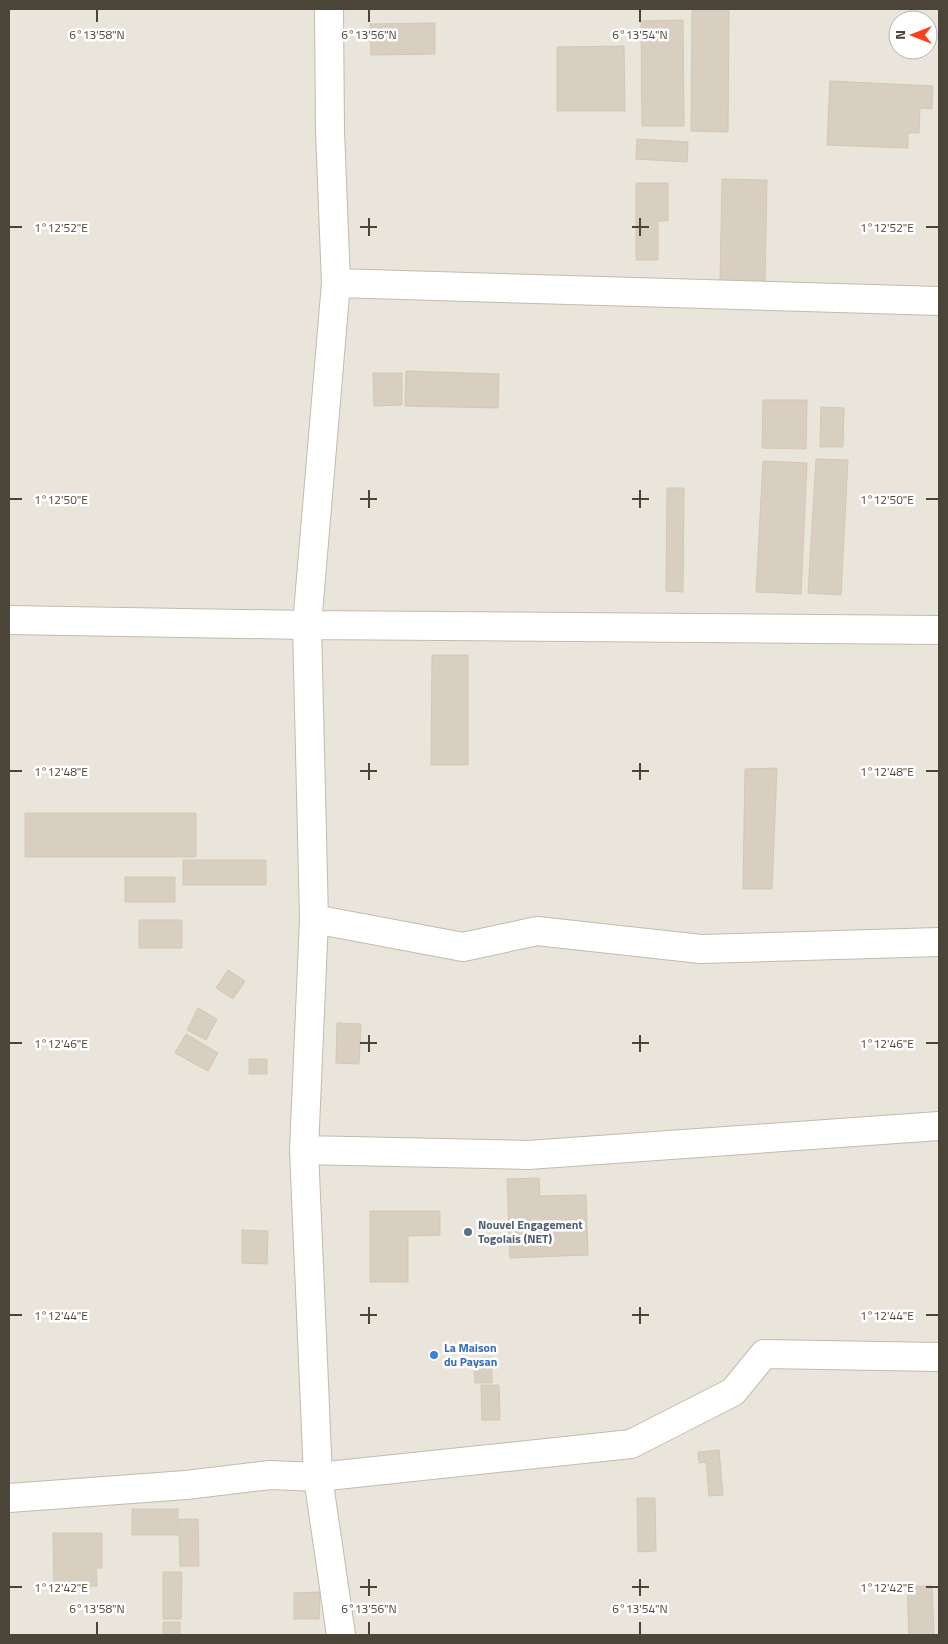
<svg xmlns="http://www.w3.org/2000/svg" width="948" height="1644" font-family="'Titillium Web',sans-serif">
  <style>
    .residential { fill: #eae5da; fill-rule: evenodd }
    .building { fill: #d8cfc1; stroke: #d3c7b4 }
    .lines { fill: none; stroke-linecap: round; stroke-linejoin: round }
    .street-casing { stroke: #c2bbae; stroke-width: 30 }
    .street { stroke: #fff; stroke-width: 28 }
    .ticks { fill: none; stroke: #4b4439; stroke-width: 2 }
    .service-dot { fill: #5c6f8a; stroke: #fff; stroke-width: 2 }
    .shop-dot { fill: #3f7fe0; stroke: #fff; stroke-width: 2 }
    .labels { text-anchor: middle; stroke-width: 5; stroke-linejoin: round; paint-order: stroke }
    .service-label { font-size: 12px; font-weight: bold; fill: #4e5e75; stroke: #fff; text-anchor: start }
    .shop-label { font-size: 12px; font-weight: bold; fill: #366cbe; stroke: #fff; text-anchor: start }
    .ticks-label { font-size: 12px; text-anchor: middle; fill: #4b4439; stroke: #fff; stroke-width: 5; stroke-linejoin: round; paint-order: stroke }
  </style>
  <rect width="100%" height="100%" fill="#f6f3ec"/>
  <path class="residential" d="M9,9H939V1635H9ZM898,20H928V50H898Z"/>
  <path class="building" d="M692,9H729L728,132L691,131Z
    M683,20L684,126H642L641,21Z
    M435,23V54L371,55L370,24Z
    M624,46L625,111H557V47Z
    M830,81L933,86L932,109L920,108L919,133H908V148L827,145Z
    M637,139L688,142L687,162L636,159Z
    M722,179L767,180L765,283L720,282Z
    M636,183H668V221H658V260H636Z
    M406,371L499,374L498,408L405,406Z
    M373,373H402V405L374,406Z
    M763,400H807L806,449L762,448Z
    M821,407L844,408L843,447H820Z
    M816,459L848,460L841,595L808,593Z
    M763,461L807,463L801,594L756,592Z
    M667,488H684L683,592L666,591Z
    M432,655H468V765H431Z
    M777,768L772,889H743L745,769Z
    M25,813H196V857H25Z
    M183,860H266V885H183Z
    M125,877H175V902H125Z
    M139,920H182V948H139Z
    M228,970L245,981L233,999L216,988Z
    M198,1008L217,1019L206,1040L187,1030Z
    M337,1023L361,1024L359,1064L336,1063Z
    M186,1034L218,1053L208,1071L175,1053Z
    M249,1059H267V1074H249Z
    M539,1178L540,1196L586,1195L588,1255L510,1258L507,1179Z
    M370,1211H440V1235L408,1236V1282H370Z
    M242,1230L268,1231L267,1264L242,1263Z
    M492,1357V1383H475L474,1358Z
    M481,1385H499L500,1420H482Z
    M719,1450L723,1495L709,1496L706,1462L699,1463L698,1452Z
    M637,1498H655L656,1551L638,1552Z
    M132,1509H178V1535H132Z
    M179,1519H198L199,1566H180Z
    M53,1533H102V1568H96L97,1586L54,1587Z
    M163,1572H182L181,1619H163Z
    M907,1586H932L934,1635H909Z
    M320,1592L319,1619H294V1593Z
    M163,1622H180V1635H163Z"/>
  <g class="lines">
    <g class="street-casing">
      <path id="street" d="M329,9L330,131L336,283L307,625L314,919L304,1150L318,1477L341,1635
        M336,283L939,301
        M9,620L307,625L939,630
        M314,919L463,947L537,931L701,949L939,942
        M304,1150L528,1155L939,1126
        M9,1498L186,1485L270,1475L318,1477L631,1444L733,1392L764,1354L939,1357"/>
    </g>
    <use href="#street" class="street"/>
  </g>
  <path class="ticks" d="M97,10V22M369,10V22M640,10V22M369,218V236M640,218V236M10,227H22M360,227H377M632,227H649M926,227H938M369,490V508M640,490V508M10,499H22M360,499H377M632,499H649M926,499H938M369,763V780M640,763V780M10,771H22M360,771H377M632,771H649M926,771H938M369,1035V1052M640,1035V1052M10,1043H22M360,1043H377M632,1043H649M926,1043H938M369,1307V1324M640,1307V1324M10,1315H22M360,1315H377M632,1315H649M926,1315H938M369,1579V1596M640,1579V1596M10,1587H22M360,1587H377M632,1587H649M926,1587H938M97,1622V1634M369,1622V1634M640,1622V1634"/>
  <circle class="service-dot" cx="468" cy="1232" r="5"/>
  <circle class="shop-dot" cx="434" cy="1355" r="5"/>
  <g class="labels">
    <g class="service-label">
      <text x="478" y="1229">Nouvel Engagement<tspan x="478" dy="14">Togolais (NET)</tspan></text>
    </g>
    <g class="shop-label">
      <text x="444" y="1352">La Maison<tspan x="444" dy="14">du Paysan</tspan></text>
    </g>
  </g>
  <g class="ticks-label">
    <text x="97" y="39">6°13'58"N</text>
    <text x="369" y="39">6°13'56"N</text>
    <text x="640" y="39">6°13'54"N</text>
    <text x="887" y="232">1°12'52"E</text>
    <text x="61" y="232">1°12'52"E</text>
    <text x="887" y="504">1°12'50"E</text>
    <text x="61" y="504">1°12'50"E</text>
    <text x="887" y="776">1°12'48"E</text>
    <text x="61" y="776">1°12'48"E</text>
    <text x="887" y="1048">1°12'46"E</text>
    <text x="61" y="1048">1°12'46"E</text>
    <text x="61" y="1320">1°12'44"E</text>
    <text x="887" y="1320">1°12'44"E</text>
    <text x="887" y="1592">1°12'42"E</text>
    <text x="61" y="1592">1°12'42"E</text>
    <text x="97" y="1613">6°13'58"N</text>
    <text x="369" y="1613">6°13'56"N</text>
    <text x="640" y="1613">6°13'54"N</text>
  </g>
  <rect width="948" height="1644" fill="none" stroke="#4b4439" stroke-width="20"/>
  <g transform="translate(913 35) rotate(270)"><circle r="24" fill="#ffffff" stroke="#b7b4b0"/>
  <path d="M0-4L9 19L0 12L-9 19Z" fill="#fc3f1d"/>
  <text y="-8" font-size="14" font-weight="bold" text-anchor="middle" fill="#4b4439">N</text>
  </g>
</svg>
